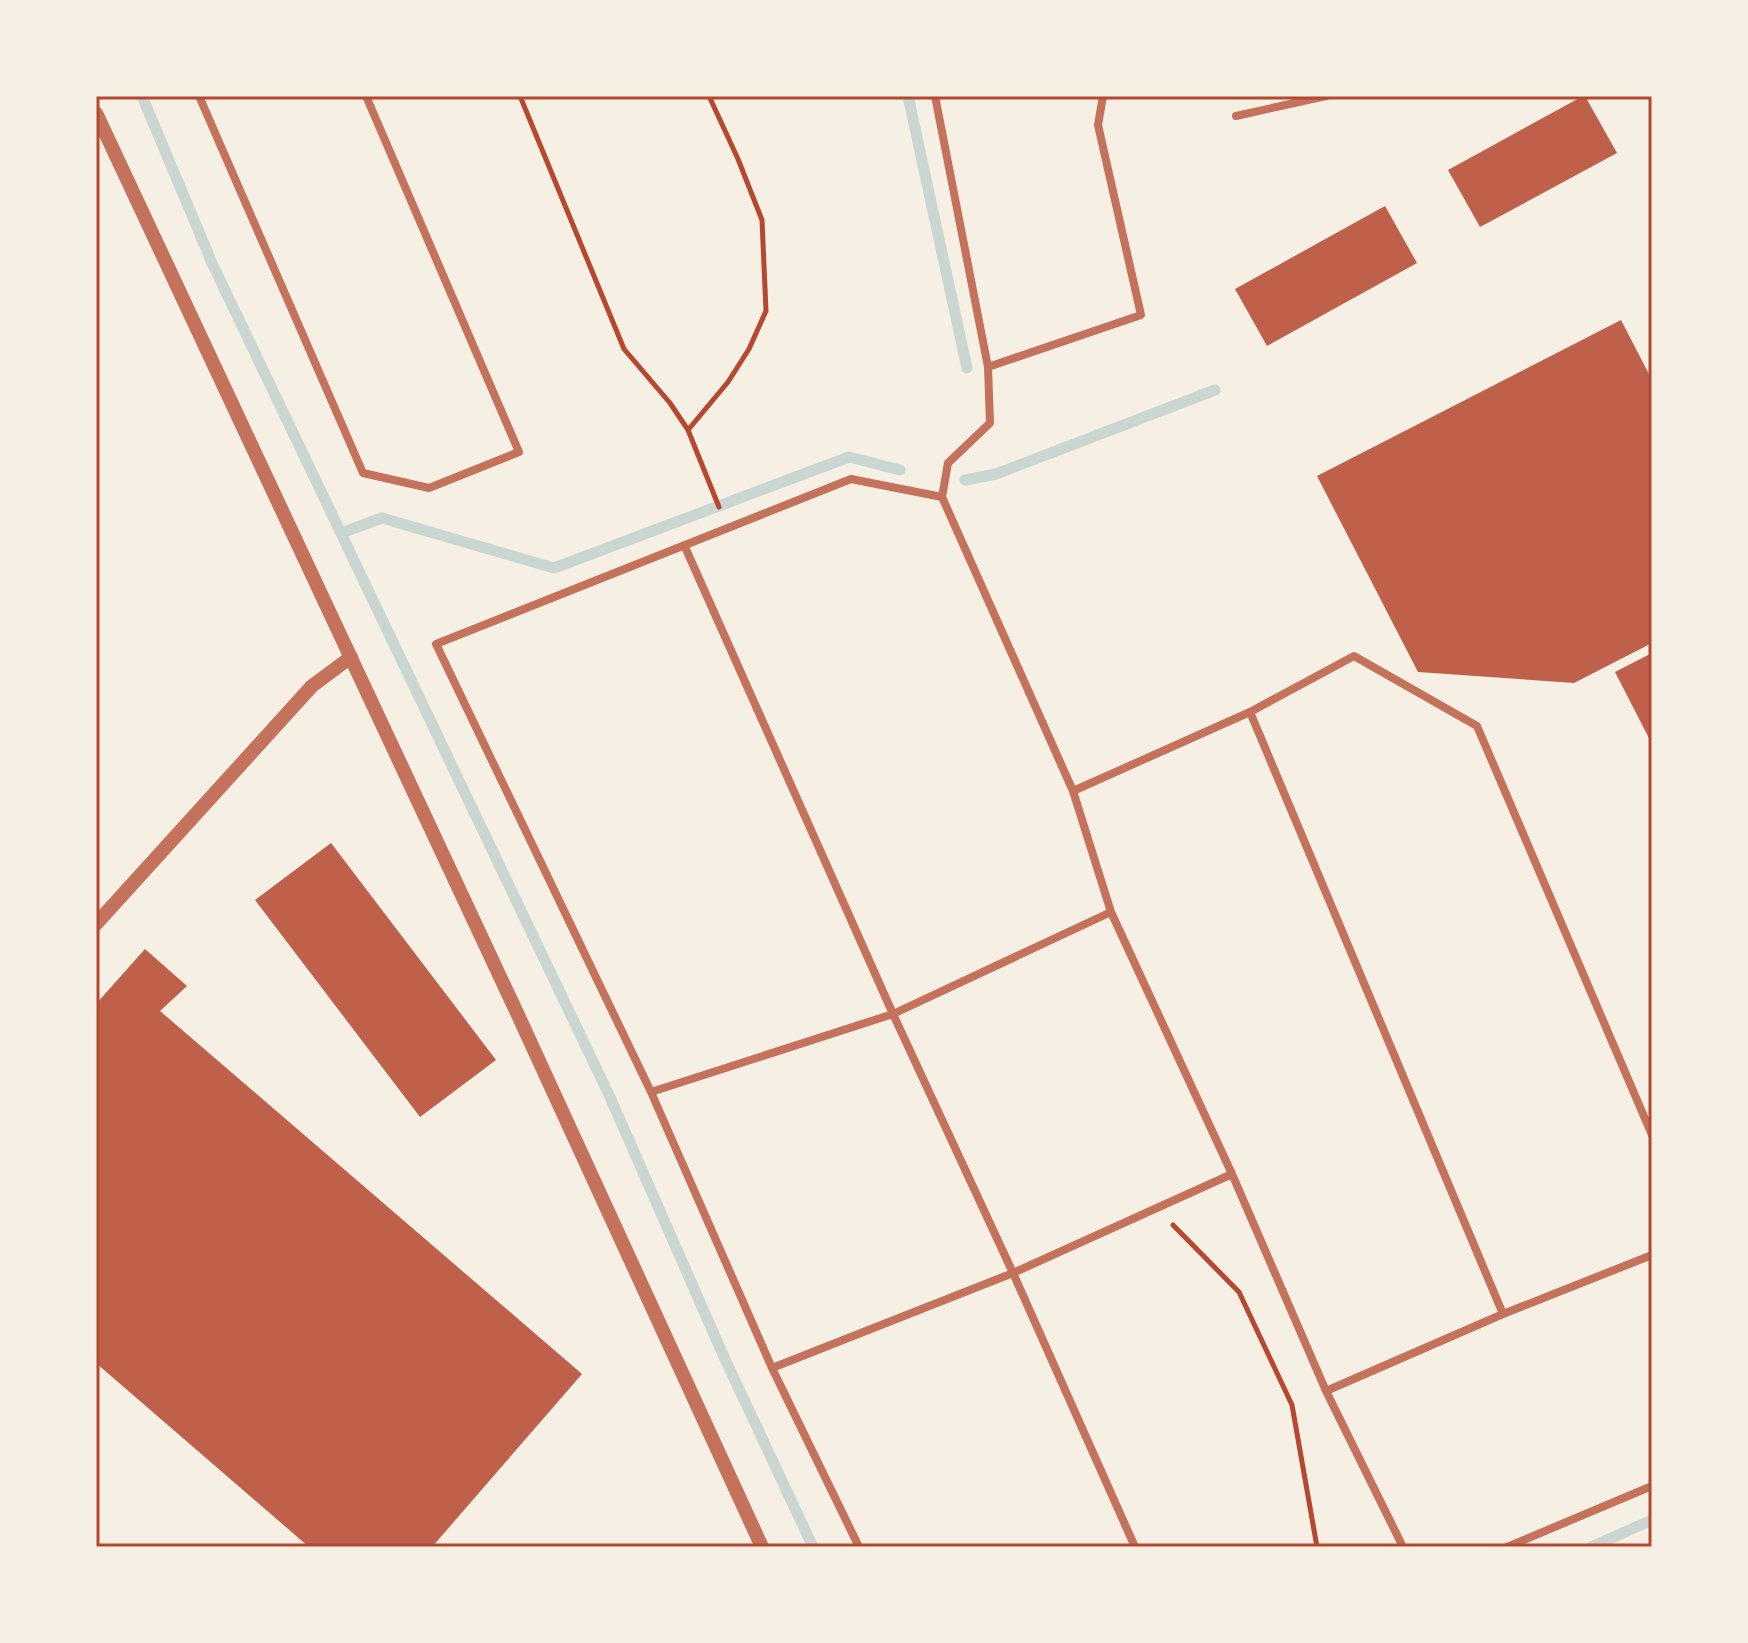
<svg xmlns="http://www.w3.org/2000/svg" width="1748" height="1643" font-family="'Golos Text',sans-serif">
  <style>
    .lines { fill: none; stroke-linecap: round; stroke-linejoin: round }
    .stream { stroke: #c9d6d2; stroke-width: 11 }
    .building { fill: #bf614a }
    .path { stroke: #b5482f; stroke-width: 5 }
    .minor { stroke: #c5725c; stroke-width: 8 }
    .tertiary { stroke: #c5725c; stroke-width: 14 }
    .neatline { fill: none; stroke: #b5482f; stroke-width: 3 }
  </style>
  <rect width="100%" height="100%" fill="#f6efe4"/>
  <g class="lines">
    <path class="stream" d="M142,96L212,263L610,1097L724,1357L813,1547
      M908,96L967,368
      M965,480L996,474L1215,390
      M341,533L382,518L554,568L849,457L900,470
      M1591,1547L1652,1520"/>
  </g>
  <path class="building" d="M1583,96H1585L1617,153L1480,227L1448,170Z
    M1385,206L1417,263L1267,346L1235,289Z
    M1621,320L1652,380V643L1574,683L1418,672L1317,476Z
    M1652,653V744L1615,672Z
    M331,843L496,1060L420,1117L255,900Z
    M145,949L187,986L160,1011L582,1374L432,1547H309L96,1363V1004Z"/>
  <g class="lines">
    <path class="path" d="M520,96L624,349L670,403L688,430L719,507
      M688,430L728,382L749,349L766,311L762,220L738,159L709,96
      M1173,1225L1239,1292L1292,1405L1317,1547"/>
    <path class="minor" d="M199,96L363,473L429,488L519,452L366,96
      M935,96L988,367L990,423L948,463L942,497L1073,791L1111,912L1232,1174L1326,1391L1403,1547
      M1236,116L1326,96
      M988,367L1141,315L1098,125L1103,96
      M685,547L893,1014L1013,1273L1135,1547
      M1250,712L1503,1314
      M1073,791L1250,712L1354,656L1477,726L1652,1135
      M651,1092L893,1014L1111,912
      M772,1368L1013,1273L1232,1174
      M1326,1391L1503,1314L1652,1255
      M859,1547L772,1368L651,1092L436,644L851,479L942,497
      M1507,1547L1652,1486"/>
    <path class="tertiary" d="M96,113L518,1015L762,1547
      M96,924L312,686L351,657"/>
  </g>
  <rect width="1748" height="1643" fill="none" stroke="#f6efe4" stroke-width="196"/>
  <rect x="98" y="98" width="1552" height="1447" class="neatline"/>
</svg>
